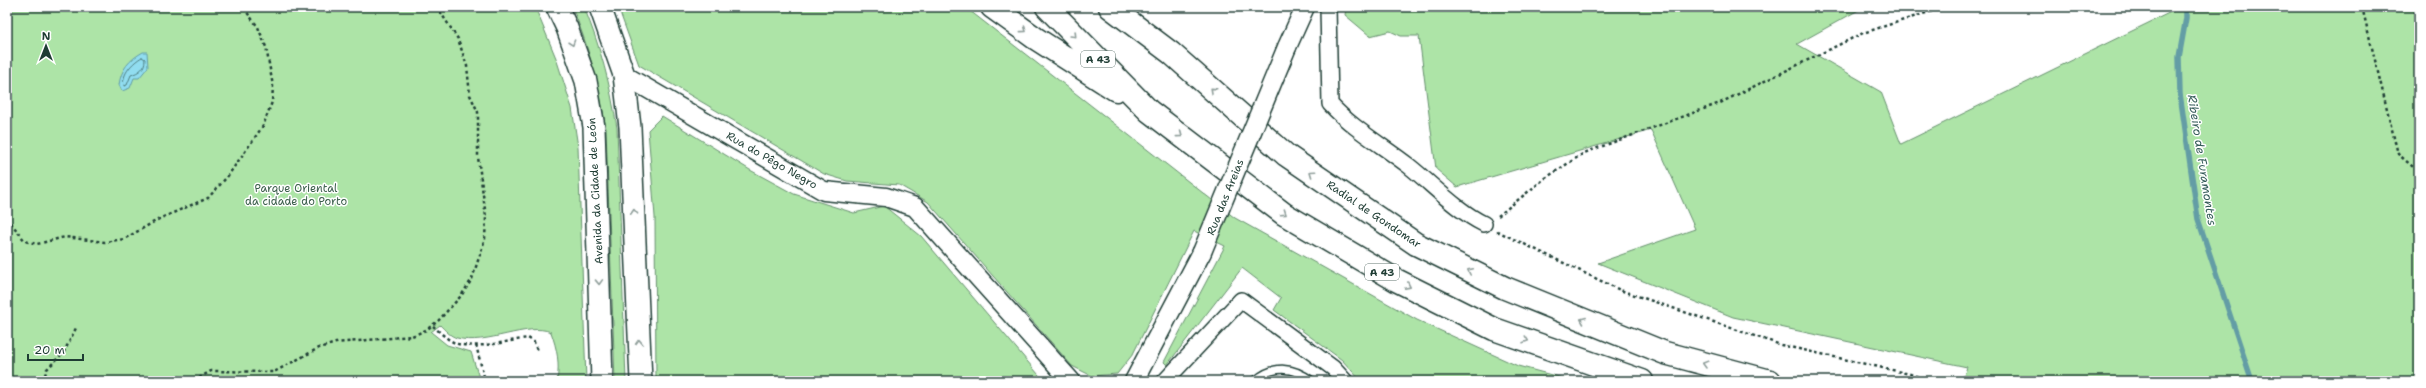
<svg xmlns="http://www.w3.org/2000/svg" width="2426" height="388" font-family="'Shantell Sans',sans-serif">
  <style>
    .green { fill: #ade4a7; stroke: #66906e }
    .water { fill: #91ddf0; stroke: #639da5 }
    .lines { fill: none; stroke-linecap: round; stroke-linejoin: round }
    .shore { stroke: #4d7d7f; stroke-width: 1 }
    .stream { stroke: #639da5; stroke-width: 5.5 }
    .service-casing { stroke: #1f3d34; stroke-width: 10 }
    .minor-casing { stroke: #1f3d34; stroke-width: 18 }
    .tertiary-casing { stroke: #1f3d34; stroke-width: 21 }
    .secondary-casing { stroke: #1f3d34; stroke-width: 24 }
    .motorway-casing { stroke: #1f3d34; stroke-width: 25 }
    .path { stroke: #1f3d34; stroke-width: 2.5; stroke-dasharray: 3 3; stroke-linecap: butt }
    .service { stroke: #fff; stroke-width: 7 }
    .minor { stroke: #fff; stroke-width: 15 }
    .tertiary { stroke: #fff; stroke-width: 18 }
    .secondary { stroke: #fff; stroke-width: 21 }
    .motorway { stroke: #fff; stroke-width: 22 }
    .tertiary-bridge-casing { stroke: #1f3d34; stroke-width: 21; stroke-linecap: butt }
    .tertiary-bridge { stroke: #fff; stroke-width: 18 }
    .oneway { stroke: #8f9e9a }
    .labels { text-anchor: middle; stroke-width: 3; stroke-linejoin: round; paint-order: stroke }
    .shield { fill: #fff; stroke: #627771; stroke-width: 1 }
    .shield-label { font-size: 10px; font-weight: bold; fill: #1f3d34 }
    .street-label { font-size: 11px; fill: #1f3d34; stroke: #fff }
    .park-label { font-size: 11px; fill: #3b5e4b; stroke: #fff }
    .water-label { font-size: 12px; font-style: italic; fill: #365d5a; stroke: #fff }
  </style>
  <rect width="100%" height="100%" fill="#fff"/>
  <filter id="ink" filterUnits="userSpaceOnUse"><feTurbulence type="fractalNoise" baseFrequency=".025" numOctaves="2"/><feDisplacementMap in="SourceGraphic" scale="8" xChannelSelector="R" yChannelSelector="G"/><feConvolveMatrix kernelMatrix="1 2 1 2 8 2 1 2 1" color-interpolation-filters="sRGB"/></filter>
  <g filter="url(#ink)">
    <path class="green" d="M7,7H535L556,58L572,108L578,147L586,381H557C560,363 557,349 551,332C528,322 486,346 457,338C450,336 445,330 440,325L431,332L447,345L471,352L480,381H7Z
      M572,7H584C601,49 610,83 617,128L626,381H615L606,129C599,86 589,47 572,7Z
      M618,7H965L1235,218L1417,320L1518,366L1574,381H1361L1342,360L1274,310L1281,298L1242,268L1167,365L1164,362L1225,246L1194,231L1133,354L1117,374L1092,376L1072,366L928,202L899,185L847,181L824,174L639,65Z
      M1346,7H1400L1401,10L1409,7H1864L1797,44L1881,92L1901,144L2181,7L2419,8V381H1962L1967,367L1733,317L1598,263L1695,229L1651,130L1457,187L1436,169L1419,36H1401L1390,31L1370,36L1345,15Z
      M662,116L750,170L794,194L854,213L884,206L921,236L1044,381H656L655,217L648,130Z"/>
    <path class="water" d="M143,52H147L148,67L139,78H134L130,88L122,91L119,85C121,69 129,60 143,52Z"/>
    <g class="lines">
      <path class="shore" d="M142,57L145,59C145,69 139,72 131,75L127,85L124,86C121,74 133,62 142,57Z"/>
      <path class="stream" d="M2186,7V18L2179,57L2180,94L2198,219L2252,381"/>
      <g class="service-casing">
        <path id="service" d="M1255,381C1274,364 1294,367 1312,381"/>
      </g>
      <g class="minor-casing">
        <path id="minor" d="M1328,7L1330,104C1353,129 1382,145 1409,166C1434,186 1456,210 1484,224
          M1165,381L1241,300L1333,368L1345,381"/>
      </g>
      <g class="tertiary-casing">
        <path id="tertiary" d="M1287,47L1305,7
          M624,75L824,191L886,197L915,207L1071,381
          M1134,381L1202,252"/>
      </g>
      <g class="secondary-casing">
        <path id="secondary" d="M557,7L567,28L586,81L594,127L602,381
          M600,7L624,75L630,127L641,381"/>
      </g>
      <g class="motorway-casing">
        <path id="motorway" d="M992,7L1035,38L1116,90
          M1047,7L1149,111L1284,214L1396,280L1494,329L1642,381
          M1110,7L1171,53L1286,155L1416,244L1505,288L1665,353L1770,381"/>
      </g>
      <path class="path" d="M2362,7L2398,154L2419,172
        M7,9L10,7
        M1498,216L1544,179L1584,153L1720,103L1863,33L1945,7
        M7,218L25,241L37,244L65,237L105,242L124,239L161,218L208,198L227,177L263,126L272,102L273,86L266,47L258,27L243,7
        M1497,231L1620,290L1781,345L1910,374L1930,381
        M433,326C440,332 448,341 458,344C480,349 507,341 528,338L534,342L537,351
        M476,345L485,381
        M43,381L47,369L64,352L77,326
        M194,381L211,371L274,372L319,348L336,343L412,336L426,330L438,321L461,296L472,279L485,239L486,217L478,157V112L470,95L467,66L458,39L437,7"/>
      <use href="#service" class="service"/>
      <use href="#minor" class="minor"/>
      <use href="#tertiary" class="tertiary"/>
      <use href="#secondary" class="secondary"/>
      <use href="#motorway" class="motorway"/>
      <g class="tertiary-bridge-casing">
        <path id="tertiary-bridge" d="M1202,252L1287,47"/>
      </g>
      <use href="#tertiary-bridge" class="tertiary-bridge"/>
    </g>
    <defs><path id="oneway-chevron" d="M-2-3.5L2.5 0L-2 3.5" fill="none" stroke-width="1.6" stroke-linecap="round" stroke-linejoin="round"/></defs>
    <g class="oneway">
      <use href="#oneway-chevron" transform="translate(1024 30) rotate(36)"/>
      <use href="#oneway-chevron" transform="translate(1074 35) rotate(46)"/>
      <use href="#oneway-chevron" transform="translate(572 43) rotate(71)"/>
      <use href="#oneway-chevron" transform="translate(1213 90) rotate(-138)"/>
      <use href="#oneway-chevron" transform="translate(1180 135) rotate(37)"/>
      <use href="#oneway-chevron" transform="translate(1312 173) rotate(-145)"/>
      <use href="#oneway-chevron" transform="translate(634 212) rotate(-93)"/>
      <use href="#oneway-chevron" transform="translate(1284 213) rotate(34)"/>
      <use href="#oneway-chevron" transform="translate(1470 271) rotate(-154)"/>
      <use href="#oneway-chevron" transform="translate(599 282) rotate(88)"/>
      <use href="#oneway-chevron" transform="translate(1408 286) rotate(26)"/>
      <use href="#oneway-chevron" transform="translate(1583 320) rotate(-158)"/>
      <use href="#oneway-chevron" transform="translate(1526 340) rotate(19)"/>
      <use href="#oneway-chevron" transform="translate(639 342) rotate(-92)"/>
      <use href="#oneway-chevron" transform="translate(1705 364) rotate(-165)"/>
    </g>
  </g>
  <g class="labels">
    <g class="shield">
      <rect x="1081" y="51" width="34" height="16" rx="3"/>
      <rect x="1365" y="264" width="34" height="16" rx="3"/>
    </g>
    <g class="shield-label">
      <text x="1098" y="63">A 43</text>
      <text x="1382" y="276">A 43</text>
    </g>
    <g class="street-label">
      <text transform="translate(772 160) rotate(30)" y="4">Rua do Pêgo Negro</text>
      <text transform="translate(595 191) rotate(-93)" y="4">Avenida da Cidade de León</text>
      <text transform="translate(1225 197) rotate(-68)" y="4">Rua das Areias</text>
      <text transform="translate(1374 214) rotate(34)" y="4">Radial de Gondomar</text>
    </g>
    <g class="park-label">
      <text x="296" y="192">Parque Oriental<tspan x="296" dy="13">da cidade do Porto</tspan></text>
    </g>
    <g class="water-label">
      <text transform="translate(2202 160) rotate(81)" y="4">Ribeiro de Furamontes</text>
    </g>
  </g>
  <rect width="2426" height="388" fill="none" stroke="#fff" stroke-width="24"/>
  <rect x="12" y="12" width="2402" height="364" fill="none" stroke="#1f3d34" stroke-width="1.5" filter="url(#ink)"/>
  <g transform="translate(46 46)" stroke="#ffffff" stroke-width="3" paint-order="stroke">
  <path d="M0-3L7 15L0 10L-7 15Z" fill="#1f3d34"/>
  <text y="-6" font-size="11" font-weight="bold" text-anchor="middle" fill="#1f3d34">N</text>
  </g>
  <path d="M28 354v6h55v-6" fill="none" stroke="#1f3d34" stroke-width="2"/>
  <text x="34" y="354" font-size="12" fill="#1f3d34" stroke="#ffffff" stroke-width="3" paint-order="stroke">20 m</text>
</svg>
